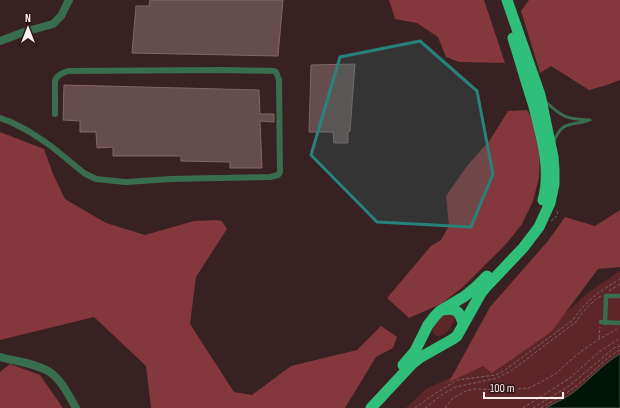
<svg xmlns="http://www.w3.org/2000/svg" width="620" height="408" font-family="'Sofia Sans Condensed',sans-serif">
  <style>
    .green { fill: #5f2629 }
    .forest { fill: #84373c }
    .water { fill: #001508; stroke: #4c564d }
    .building { fill: #664c4c; stroke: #826666 }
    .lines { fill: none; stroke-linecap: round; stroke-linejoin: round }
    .path { stroke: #796465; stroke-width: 1; stroke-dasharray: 3 2; stroke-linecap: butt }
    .service { stroke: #396d4f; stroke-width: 3 }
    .pedestrian { stroke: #396d4f; stroke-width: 4.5 }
    .minor { stroke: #396d4f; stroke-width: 6 }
    .tertiary { stroke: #396d4f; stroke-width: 8 }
    .trunk { stroke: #30be7b; stroke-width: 11 }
    .marked { fill: #27827b; fill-opacity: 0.2; stroke: #27827b; stroke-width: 3; stroke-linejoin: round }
  </style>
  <rect width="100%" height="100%" fill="#382122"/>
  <path class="green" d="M620,271V360L554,408H406L426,389L535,339L589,292Z
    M451,312L456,317C455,322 446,336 440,336C436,337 434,334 432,331C434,322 442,315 451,312Z"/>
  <path class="forest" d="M389,0H484L505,63L459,62L446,57L438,37L417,23L395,19Z
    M529,0H620V80L607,85L589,90L551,66L540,73L521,11Z
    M527,110L538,128L540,151L539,178L533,201L522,224L507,243L463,287L441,304L409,318L387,298L431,246L441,240L449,226L446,196L467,166L490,140L508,111Z
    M0,132L44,149L53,174L65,199L106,223L145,235L194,221L216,220L222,221L227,229L196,277L190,324L234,392L252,395L291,366L357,350L381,326L397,337L393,348L376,357L345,408H151L146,366L94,317L0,340Z
    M620,210V267L598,269L551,332L492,373L483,366L449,382L490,307L548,241L565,217L595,226Z
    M10,364L40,375L63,408H0V372Z"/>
  <path class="water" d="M620,354V408H546C554,403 563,400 571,394C588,382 601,365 620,354Z"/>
  <path class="building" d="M150,0H283L278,56L132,53L136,6H149Z
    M355,64L350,131H348V143H334L333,132H309L311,65Z
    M64,85L259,90L260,114H274V122L260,121L262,168H230V162L181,161V156H113V147L97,148L96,132H80V121L63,120Z"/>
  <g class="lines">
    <path class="path" d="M551,221L558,215L557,211H555
      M609,291L620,284
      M599,338L600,327
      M415,408L433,395L457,380L496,375L505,370L573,320C587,299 599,292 620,279
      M425,408L443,394L456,387L497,378L511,371L576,322L583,312L596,299L601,296
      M445,408L453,398L466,391L474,389L505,390L529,388L541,382L555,374L579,353L599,339L617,329
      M523,408L570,378L599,352L620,338
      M533,408L569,386L614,348L620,346
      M541,408C554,400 569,393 581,382C594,372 605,358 620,350"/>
    <path class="service" d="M546,102C563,118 567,119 590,120
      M553,143C562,121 568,126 587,121"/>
    <path class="pedestrian" d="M601,322L620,323
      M605,323L606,296H620"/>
    <path class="minor" d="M0,118L11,122L30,132L51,146L84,173L96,179L126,182L171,179L270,177L278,175L280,172L279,80L276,72L274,71L224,70L68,71C62,73 57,75 55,81V114"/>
    <path class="tertiary" d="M0,41L24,32L53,24L61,16L69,0
      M0,357C14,361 40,364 51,373C62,381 69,396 76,408"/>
    <path class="trunk" d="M513,38C520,60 526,82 533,103C541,134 552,169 543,200
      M442,310C455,308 460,310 463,324
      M403,365L415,351L428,325L435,316L440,311L465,296L477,286L487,276
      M371,408L412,364L421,357L453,339L457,336L481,293L486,287L523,248L539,227L550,203L554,184V170L553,157L540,95L507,0"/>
  </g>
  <path class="marked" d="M420,41L477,91L493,174L471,227L377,222L311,155L340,57Z"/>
  <g transform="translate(28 28)" stroke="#2e1818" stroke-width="3" paint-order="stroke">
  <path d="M0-3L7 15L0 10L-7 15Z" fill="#ffeeee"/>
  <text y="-6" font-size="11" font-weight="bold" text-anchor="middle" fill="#ffeeee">N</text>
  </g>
  <path d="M484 392v6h79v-6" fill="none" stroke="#ffeeee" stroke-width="2"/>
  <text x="490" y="392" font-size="12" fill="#ffeeee" stroke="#2e1818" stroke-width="3" paint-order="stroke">100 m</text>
</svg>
